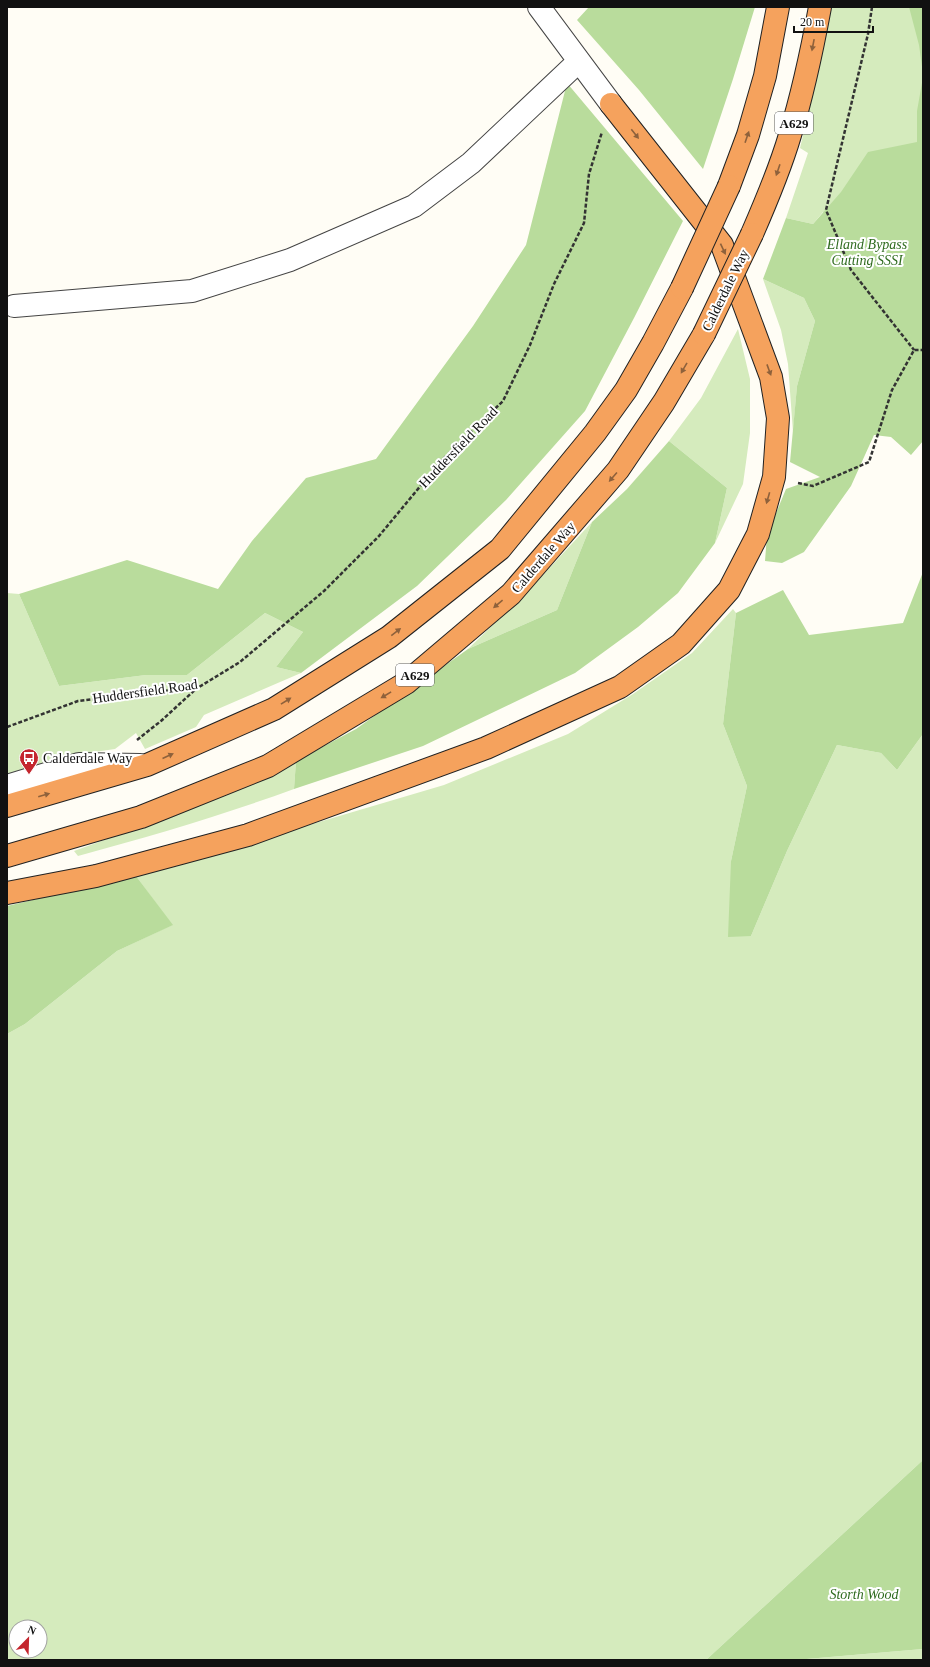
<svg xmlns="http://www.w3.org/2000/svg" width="930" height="1667" font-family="'Times New Roman',serif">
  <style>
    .green { fill: #d5ebbd; fill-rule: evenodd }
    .forest { fill: #b9dc9c }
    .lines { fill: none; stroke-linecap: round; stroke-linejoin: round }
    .minor-casing { stroke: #444; stroke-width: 24 }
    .highway-casing { stroke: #222; stroke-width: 24 }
    .path { stroke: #333; stroke-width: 2.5; stroke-dasharray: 4 2; stroke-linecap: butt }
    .minor { stroke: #fff; stroke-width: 22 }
    .highway { stroke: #f5a25d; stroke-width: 22 }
    .highway-bridge-casing { stroke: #222; stroke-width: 24; stroke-linecap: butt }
    .highway-bridge { stroke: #f5a25d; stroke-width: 22 }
    .oneway { fill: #8e613b }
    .labels { text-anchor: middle; stroke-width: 4; stroke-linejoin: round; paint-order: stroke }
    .shield { fill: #fff; stroke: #585858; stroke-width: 1 }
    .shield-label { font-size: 13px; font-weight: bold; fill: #111 }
    .park-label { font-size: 14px; font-style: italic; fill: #2f6b1f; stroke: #fff }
    .street-label { font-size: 14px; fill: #111; stroke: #fff }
    .poi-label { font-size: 14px; fill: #111; stroke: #fff; text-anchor: start }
  </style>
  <rect width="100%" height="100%" fill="#fffdf5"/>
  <path class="green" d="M831,7H923V435L823,212L813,224L786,218L808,153L800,148L819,68Z
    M763,279L804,298L815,321L797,386L793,432L788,364L781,330Z
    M738,329L750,379V433L743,484L715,543L727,488L669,441L701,398Z
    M592,522L557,610L468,649L531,588Z
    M7,593L19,594L59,686L146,675H187L265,613L303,632L276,667L301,673L204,715L196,727L145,749L136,733L115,749L67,756L7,774Z
    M733,609L736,613L723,724L747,786L731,861L751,936L787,851L837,745L881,753L897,770L923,734V1460L706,1660H7V1034L25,1024L117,951L172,925L136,876L444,785L568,734L633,694L692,653ZM16,1627H40V1651H16Z
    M296,761L294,789C223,815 151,836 78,856L74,851L184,811Z
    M923,1649V1660H795Z"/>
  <path class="forest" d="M589,7H755L733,79L703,169L639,90L577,20Z
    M909,7H923V74L919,45Z
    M923,77V441L911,455L891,437L874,435L851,486L804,552L782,563L765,561L767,535L786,489L820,477L790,462L797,386L815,321L804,298L763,279L786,218L813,224L841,192L868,152L917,142V111Z
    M567,83L683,221L634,318L585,411L506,500L417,586L301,673L276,667L303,632L265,613L187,675H146L59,686L19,594L127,560L218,589L252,541L306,478L376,459L473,326L526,245Z
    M669,441L727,488L715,543L678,593L638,627L575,673L423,746L294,789L296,761L356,729L468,649L557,610L592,522L627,489Z
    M923,572V734L897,770L881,753L837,745L787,851L751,936L728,937L731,861L747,786L723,724L736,613L783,590L809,635L903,623Z
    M136,876L173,925L117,951L25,1024L7,1034V906Z
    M923,1460V1649L795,1660H706Z"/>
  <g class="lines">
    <g class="minor-casing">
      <path id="minor" d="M539,7L611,104
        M14,306L192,291L290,260L414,206L471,163L579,61
        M7,786L79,764L140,765"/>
    </g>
    <g class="highway-casing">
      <path id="highway" d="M729,186L748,135L765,76L778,7
        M752,234C766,202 780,169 790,135C803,93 812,50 820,7
        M7,806L147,765L274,709L389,637L500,549L595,433L626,390L653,343L682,288
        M7,856L141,817L268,766L406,683L511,594L618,470L664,402L704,334
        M7,893L96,876L248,835L486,748L620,687L681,644L729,590L758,534L774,477L778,418L771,377L722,245L611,104"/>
    </g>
    <path class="path" d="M872,7L868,34L826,210L851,270L914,350
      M798,483L813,486L869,462L892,390L914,350H923
      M7,727L78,701L199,687L240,662L324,591L379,536L442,460L503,401L530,345L554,284L584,223L589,174L602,132
      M137,740L161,721L198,687"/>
    <use href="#minor" class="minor"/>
    <use href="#highway" class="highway"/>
    <g class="highway-bridge-casing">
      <path id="highway-bridge" d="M682,288L729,186
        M704,334L752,234"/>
    </g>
    <use href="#highway-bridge" class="highway-bridge"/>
  </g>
  <defs><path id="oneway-solid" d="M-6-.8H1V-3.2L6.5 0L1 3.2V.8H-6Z"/></defs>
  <g class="oneway">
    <use href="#oneway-solid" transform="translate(813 45) rotate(101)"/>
    <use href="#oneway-solid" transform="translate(635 134) rotate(52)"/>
    <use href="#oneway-solid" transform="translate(747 137) rotate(-71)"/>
    <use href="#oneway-solid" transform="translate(778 170) rotate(109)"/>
    <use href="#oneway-solid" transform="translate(723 249) rotate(65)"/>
    <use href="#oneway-solid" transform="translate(684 368) rotate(120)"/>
    <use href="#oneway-solid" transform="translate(769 370) rotate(70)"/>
    <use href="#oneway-solid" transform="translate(613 477) rotate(131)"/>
    <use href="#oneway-solid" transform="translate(768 498) rotate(106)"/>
    <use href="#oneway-solid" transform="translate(498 604) rotate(140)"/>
    <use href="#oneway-solid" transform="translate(396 632) rotate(-38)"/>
    <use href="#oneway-solid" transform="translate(386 695) rotate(149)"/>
    <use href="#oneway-solid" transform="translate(286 701) rotate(-32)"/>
    <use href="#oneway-solid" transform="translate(168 756) rotate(-24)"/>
    <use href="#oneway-solid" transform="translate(44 795) rotate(-16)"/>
  </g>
  <defs>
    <g id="bus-pin" transform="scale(1)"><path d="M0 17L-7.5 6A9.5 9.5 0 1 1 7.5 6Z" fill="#c4262e" stroke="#fff"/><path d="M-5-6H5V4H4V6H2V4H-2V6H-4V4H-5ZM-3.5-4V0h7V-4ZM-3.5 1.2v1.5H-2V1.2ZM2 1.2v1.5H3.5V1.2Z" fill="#fff"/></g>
  </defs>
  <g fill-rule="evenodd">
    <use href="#bus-pin" x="29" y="758"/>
  </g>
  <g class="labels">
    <g class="shield">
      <rect x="775" y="112" width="38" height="22" rx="3"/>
      <rect x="396" y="664" width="38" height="22" rx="3"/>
    </g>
    <g class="shield-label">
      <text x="794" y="128">A629</text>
      <text x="415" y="680">A629</text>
    </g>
    <g class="park-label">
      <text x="867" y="249">Elland Bypass<tspan x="867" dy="16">Cutting SSSI</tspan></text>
      <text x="864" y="1599">Storth Wood</text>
    </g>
    <g class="street-label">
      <text transform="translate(725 290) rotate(-64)" y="5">Calderdale Way</text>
      <text transform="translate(458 447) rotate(-46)" y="5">Huddersfield Road</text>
      <text transform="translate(543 557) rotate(-49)" y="5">Calderdale Way</text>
      <text transform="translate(145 691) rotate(-8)" y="5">Huddersfield Road</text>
    </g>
    <g class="poi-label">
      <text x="43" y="763">Calderdale Way</text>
    </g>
  </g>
  <rect width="930" height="1667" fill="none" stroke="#111111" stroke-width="16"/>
  <g transform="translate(28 1639) rotate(23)"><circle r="19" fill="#ffffff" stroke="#a0a0a0"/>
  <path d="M0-3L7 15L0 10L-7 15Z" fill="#c4262e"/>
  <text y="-6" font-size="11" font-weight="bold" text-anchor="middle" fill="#111111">N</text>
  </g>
  <path d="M794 26v6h79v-6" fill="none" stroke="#111111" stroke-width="2"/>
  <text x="800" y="26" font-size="12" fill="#111111" stroke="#ffffff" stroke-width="3" paint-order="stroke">20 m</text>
</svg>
